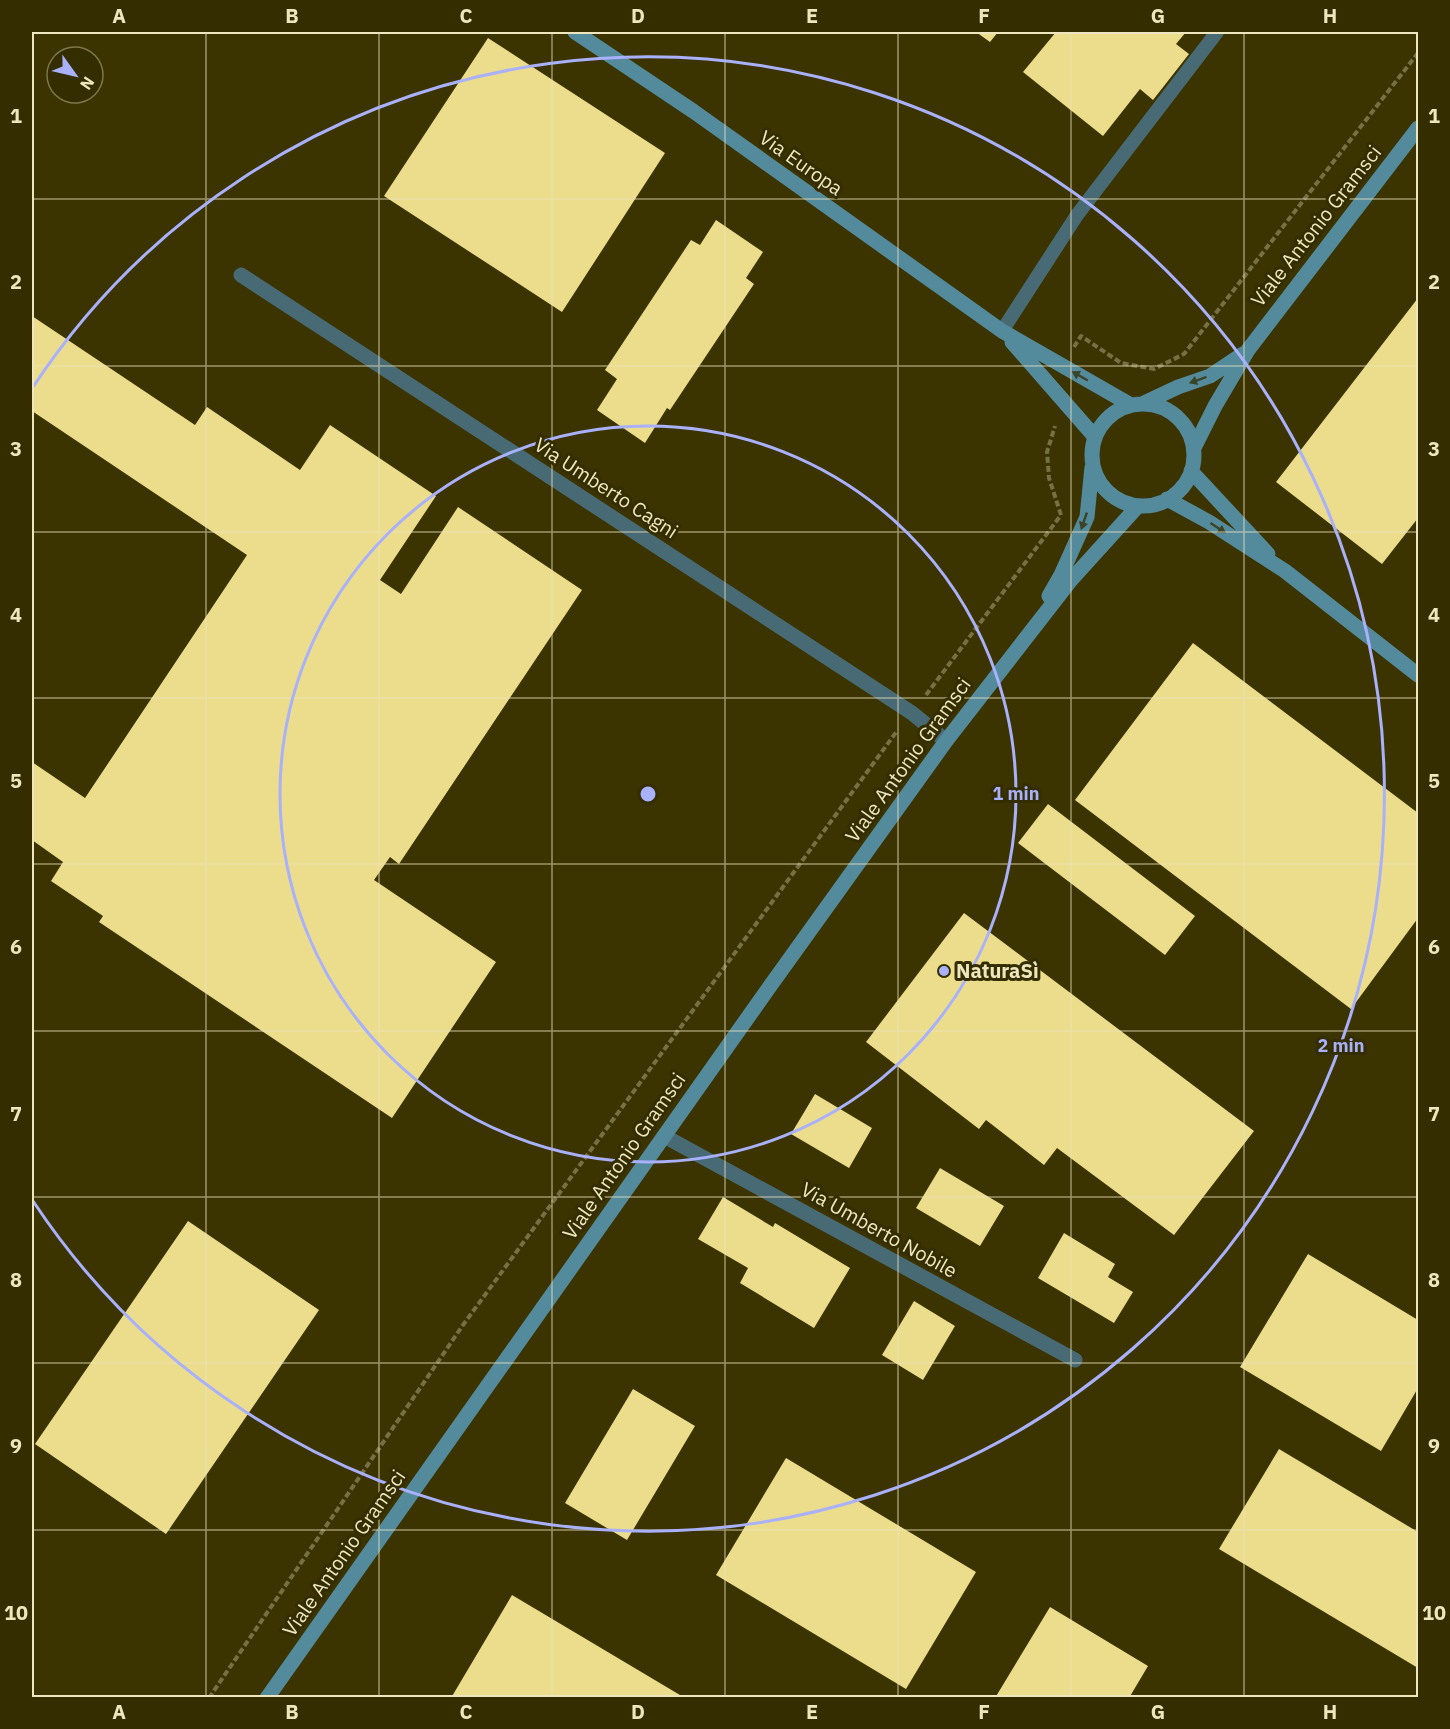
<svg xmlns="http://www.w3.org/2000/svg" width="1450" height="1729" font-family="'IBM Plex Sans',sans-serif">
  <style>
    .built { fill: #3c3400; fill-rule: evenodd }
    .building { fill: #ebdd8b }
    .lines { fill: none; stroke-linecap: round; stroke-linejoin: round }
    .path { stroke: #777045; stroke-width: 4; stroke-dasharray: 6 3; stroke-linecap: butt }
    .lane { stroke: #486a74; stroke-width: 14 }
    .street { stroke: #486a74; stroke-width: 15 }
    .secondary { stroke: #538b9d; stroke-width: 15 }
    .oneway { fill: #3c4427 }
    .grid { fill: none; stroke: #ede6bf; stroke-width: 1.5; stroke-opacity: 0.55 }
    .ring { fill: none; stroke: #a9b0fc; stroke-width: 3 }
    .poi-dot { fill: #a9b0fc; stroke: #342d00; stroke-width: 2 }
    .labels { text-anchor: middle; stroke-width: 6; stroke-linejoin: round; paint-order: stroke }
    .street-label { font-size: 20px; fill: #ede6bf; stroke: #342d00 }
    .poi-label { font-size: 20px; font-weight: bold; fill: #ede6bf; stroke: #342d00; text-anchor: start }
    .centre { fill: #a9b0fc; stroke: #342d00; stroke-width: 3 }
    .ring-label { font-size: 18px; text-anchor: middle; font-weight: bold; fill: #a9b0fc; stroke: #342d00; stroke-width: 6; stroke-linejoin: round; paint-order: stroke }
    .neatline { fill: none; stroke: #ede6bf; stroke-width: 2 }
    .grid-label { font-size: 20px; text-anchor: middle; font-weight: bold; fill: #ede6bf }
  </style>
  <rect width="100%" height="100%" fill="#342d00"/>
  <path class="built" d="M32,32H1418V1697H32ZM57,57H93V93H57Z"/>
  <path class="building" d="M976,32H998L990,42Z
    M1056,32H1186L1176,44L1189,54L1153,100L1140,89L1103,136L1023,72Z
    M488,38L665,153L562,312L384,196Z
    M716,220L763,252L746,278L754,284L670,410L667,408L645,443L597,410L617,379L605,370L691,240L700,245Z
    M1418,298V518L1382,564L1276,482Z
    M32,316L195,425L207,407L300,470L330,425L436,496L380,580L401,594L458,507L582,590L399,864L390,857L374,880L496,962L392,1118L99,922L103,916L51,881L63,862L32,840V762L85,798L247,555L32,411Z
    M1193,643L1418,813V918L1351,1009L1075,800Z
    M1048,804L1195,916L1165,955L1018,843Z
    M964,913L1254,1131L1174,1235L1057,1148L1044,1165L986,1120L979,1129L866,1042Z
    M815,1094L872,1128L849,1168L791,1134Z
    M940,1168L1004,1206L980,1246L916,1208Z
    M723,1197L773,1227L775,1223L850,1268L814,1328L740,1283L748,1268L698,1239Z
    M188,1221L319,1310L166,1534L35,1444Z
    M1064,1233L1115,1264L1108,1277L1133,1292L1114,1323L1038,1278Z
    M1308,1254L1418,1320V1388L1381,1451L1240,1367Z
    M914,1301L955,1326L923,1380L882,1355Z
    M633,1389L695,1426L627,1540L565,1503Z
    M1279,1449L1418,1532V1668L1219,1549Z
    M786,1458L976,1572L906,1689L716,1575Z
    M512,1595L685,1698H451Z
    M1050,1607L1148,1666L1129,1698H995Z"/>
  <g class="lines">
    <path class="path" d="M1074,347L1081,336L1121,363L1154,369L1184,354L1418,53
      M926,695L1061,515L1049,478L1047,452L1055,426
      M209,1698L463,1325L897,731"/>
    <path class="lane" d="M1002,331L1077,215L1217,32"/>
    <path class="street" d="M241,275L912,713L946,741
      M664,1136L1075,1360"/>
    <path class="secondary" d="M575,32L693,111L1002,331L1131,405
      M1012,342L1095,437
      M1144,403L1178,387L1210,376L1243,354
      M1092 455a51 51 0 1 1 102 0a51 51 0 1 1-102 0Z
      M1194,448L1215,406L1248,350L1418,128
      M1191,471L1268,554
      M1167,499L1209,522L1285,571L1418,675
      M1049,596L1061,575L1087,517L1092,467
      M267,1698L768,989L946,741L1071,580L1138,506"/>
  </g>
  <defs><path id="oneway-solid" d="M-6-.8H1V-3.2L6.5 0L1 3.2V.8H-6Z" transform="scale(1.5)"/></defs>
  <g class="oneway">
    <use href="#oneway-solid" transform="translate(1080 376) rotate(-150)"/>
    <use href="#oneway-solid" transform="translate(1198 380) rotate(160)"/>
    <use href="#oneway-solid" transform="translate(1084 521) rotate(109)"/>
    <use href="#oneway-solid" transform="translate(1218 528) rotate(33)"/>
  </g>
  <path class="grid" d="M206,32V1698M379,32V1698M552,32V1698M725,32V1698M898,32V1698M1071,32V1698M1244,32V1698M32,199H1418M32,366H1418M32,532H1418M32,698H1418M32,864H1418M32,1031H1418M32,1197H1418M32,1363H1418M32,1530H1418"/>
  <g class="ring">
    <circle cx="648" cy="794" r="368"/>
    <path d="M33 387A737 737 0 1 1 33 1201"/>
  </g>
  <circle class="poi-dot" cx="944" cy="971" r="6"/>
  <g class="labels">
    <g class="street-label">
      <text transform="translate(801 163) rotate(35)" y="7">Via Europa</text>
      <text transform="translate(1316 226) rotate(-52)" y="7">Viale Antonio Gramsci</text>
      <text transform="translate(606 488) rotate(33)" y="7">Via Umberto Cagni</text>
      <text transform="translate(908 760) rotate(-54)" y="7">Viale Antonio Gramsci</text>
      <text transform="translate(624 1156) rotate(-55)" y="7">Viale Antonio Gramsci</text>
      <text transform="translate(879 1230) rotate(29)" y="7">Via Umberto Nobile</text>
      <text transform="translate(344 1553) rotate(-55)" y="7">Viale Antonio Gramsci</text>
    </g>
    <g class="poi-label">
      <text x="956" y="978">NaturaSì</text>
    </g>
  </g>
  <circle cx="648" cy="794" r="9" class="centre"/>
  <g class="ring-label">
    <text x="1016" y="800">1 min</text>
    <text x="1341" y="1052">2 min</text>
  </g>
  <rect width="1450" height="1729" fill="none" stroke="#342d00" stroke-width="66"/>
  <g transform="translate(75 75) rotate(124)"><circle r="28" fill="#342d00" stroke="#7e774c" stroke-width="1.5"/>
  <path d="M0-4.5L10 22L0 15L-10 22Z" fill="#a9b0fc"/>
  <text y="-9" font-size="16" font-weight="bold" text-anchor="middle" fill="#ede6bf">N</text>
  </g>
  <rect x="33" y="33" width="1384" height="1663" class="neatline"/>
  <g class="grid-label">
    <text x="119" y="23">A</text>
    <text x="292" y="23">B</text>
    <text x="466" y="23">C</text>
    <text x="638" y="23">D</text>
    <text x="812" y="23">E</text>
    <text x="984" y="23">F</text>
    <text x="1158" y="23">G</text>
    <text x="1330" y="23">H</text>
    <text x="16" y="123">1</text>
    <text x="1434" y="123">1</text>
    <text x="16" y="289">2</text>
    <text x="1434" y="289">2</text>
    <text x="16" y="456">3</text>
    <text x="1434" y="456">3</text>
    <text x="16" y="622">4</text>
    <text x="1434" y="622">4</text>
    <text x="16" y="788">5</text>
    <text x="1434" y="788">5</text>
    <text x="16" y="954">6</text>
    <text x="1434" y="954">6</text>
    <text x="16" y="1121">7</text>
    <text x="1434" y="1121">7</text>
    <text x="16" y="1287">8</text>
    <text x="1434" y="1287">8</text>
    <text x="16" y="1453">9</text>
    <text x="1434" y="1453">9</text>
    <text x="16" y="1620">10</text>
    <text x="1434" y="1620">10</text>
    <text x="119" y="1719">A</text>
    <text x="292" y="1719">B</text>
    <text x="466" y="1719">C</text>
    <text x="638" y="1719">D</text>
    <text x="812" y="1719">E</text>
    <text x="984" y="1719">F</text>
    <text x="1158" y="1719">G</text>
    <text x="1330" y="1719">H</text>
  </g>
</svg>
